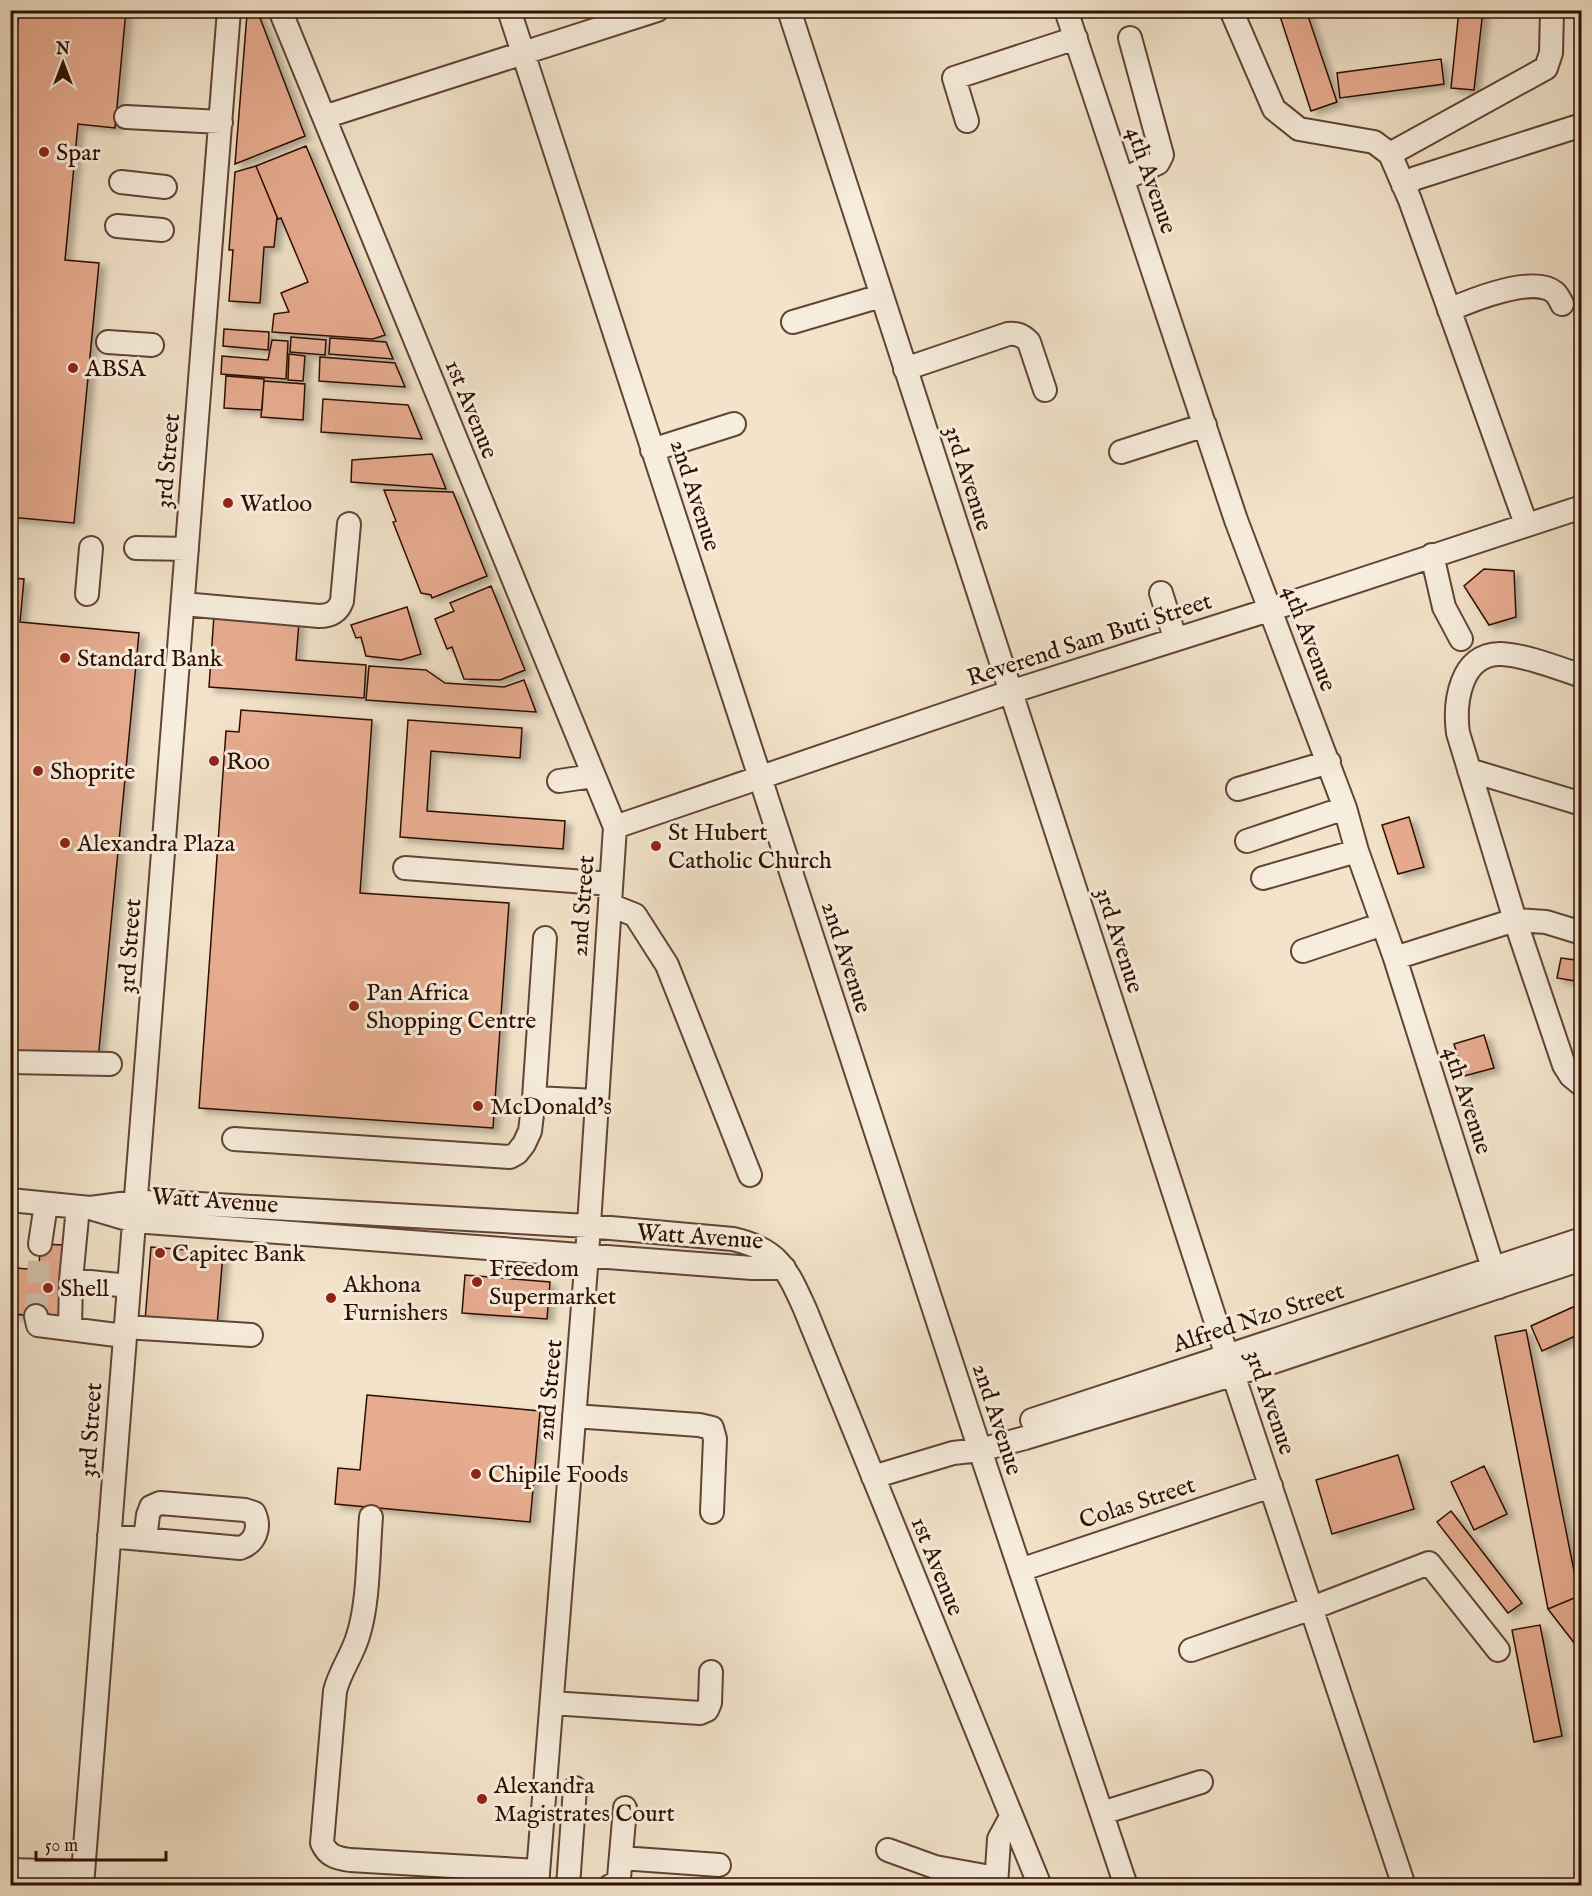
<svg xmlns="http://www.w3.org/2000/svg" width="1592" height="1896" font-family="'IM FELL English',serif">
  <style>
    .building { fill: #e7ac90; stroke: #2f0f02; stroke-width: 1.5; filter: url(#shadow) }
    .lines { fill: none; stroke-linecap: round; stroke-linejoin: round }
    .minor-tunnel { stroke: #d5c3ac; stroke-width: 22; stroke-dasharray: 22 11; stroke-linecap: butt }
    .minor-casing { stroke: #604434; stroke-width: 26 }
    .minor { stroke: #f7eddd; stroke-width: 22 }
    .poi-dot { fill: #8f2418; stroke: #f7eddd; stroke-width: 2 }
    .labels { text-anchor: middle; stroke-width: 6; stroke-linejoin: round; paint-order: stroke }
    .poi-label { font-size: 24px; fill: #2f0f02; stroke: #f7eddd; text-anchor: start }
    .street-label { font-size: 24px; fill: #2f0f02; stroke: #f7eddd }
  </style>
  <defs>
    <filter id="shadow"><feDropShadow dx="6" dy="4" stdDeviation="3" flood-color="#0004"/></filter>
  </defs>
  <rect width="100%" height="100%" fill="#f2e3ca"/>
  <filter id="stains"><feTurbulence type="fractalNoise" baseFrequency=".00333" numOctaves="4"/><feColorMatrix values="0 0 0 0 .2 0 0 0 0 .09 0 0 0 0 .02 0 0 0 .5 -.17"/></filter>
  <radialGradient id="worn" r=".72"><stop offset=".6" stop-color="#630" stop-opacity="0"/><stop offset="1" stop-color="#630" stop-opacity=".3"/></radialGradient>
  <path class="building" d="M19,10H126L115,128L78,124L65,260L99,263L74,523L10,517V72L13,73Z
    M257,10L305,136L235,164L247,14Z
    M1278,10H1306L1337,102L1311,111Z
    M1459,10H1483L1474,90L1451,88Z
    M1441,59L1444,84L1340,98L1337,73Z
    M306,146L385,335L373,339L272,332L274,314L289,312L281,293L308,282L281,218L278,219L256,166Z
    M256,166L277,217L274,247H264L260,303L229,301L233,250H229L235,172Z
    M224,329L269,332L268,350L223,346Z
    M291,337L326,340L325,355L290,352Z
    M330,338L386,342L393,359L329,354Z
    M272,340L288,341L286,379L221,374L222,356L268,360Z
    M289,354L305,356L303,381L288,380Z
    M320,357L395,363L405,387L319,381Z
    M226,376L264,379L262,410L224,408Z
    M264,381L305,384L303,420L261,417Z
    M323,399L408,405L422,439L321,432Z
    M432,454L446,489L351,482L352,460Z
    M384,490L453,492L487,576L432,598L431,595L421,593L393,522L396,521Z
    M1484,569L1514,571L1516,617L1489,625L1464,586Z
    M10,578L24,579L20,622L139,633L98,1060L10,1052Z
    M491,586L525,670L500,680L464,679L452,647L447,649L435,619L454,611L450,603Z
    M407,607L421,654L401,660L366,656L361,637L356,638L351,625Z
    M214,615L299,622L296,660L366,665L364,698L209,687Z
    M369,666L426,670L445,683L504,687L524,680L536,712L366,700Z
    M241,710L372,720L360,893L509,903L493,1128L199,1108L226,731L239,732Z
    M408,720L522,728L520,758L431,751L427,811L565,821L563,849L400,837Z
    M1409,817L1424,867L1398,874L1382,825Z
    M1561,958L1582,961V982L1557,978Z
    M1484,1035L1494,1068L1464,1076L1454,1044Z
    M40,1244L64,1245L60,1318L13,1314L16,1268L39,1270Z
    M151,1247L223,1253L217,1326L145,1321Z
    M465,1275L550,1282L547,1319L462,1313Z
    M1582,1303V1333L1542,1351L1531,1326Z
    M1526,1330L1579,1596L1548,1609L1495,1336Z
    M367,1395L540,1411L530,1522L335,1504L338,1468L360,1470Z
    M1398,1455L1414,1509L1332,1534L1316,1480Z
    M1484,1466L1507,1514L1474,1530L1451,1482Z
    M1451,1511L1522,1603L1508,1613L1437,1522Z
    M1579,1596L1582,1600V1653L1548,1609Z
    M1540,1625L1562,1736L1534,1742L1512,1630Z"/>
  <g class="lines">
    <path class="minor-tunnel" d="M36,1316L40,1244"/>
    <g class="minor-casing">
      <path id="minor" d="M280,10L615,827L587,1255L537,1886
        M509,10L980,1450L1126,1886
        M789,10L1227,1356L1404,1886
        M1066,10L1236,520L1345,808L1357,851L1395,958L1499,1287
        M1231,10L1274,109L1299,129L1374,142L1390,154L1410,200L1526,524
        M126,117L221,122
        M324,117L657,10
        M967,121L954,78L1076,38
        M1390,154L1546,68L1551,53L1552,10
        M1124,179L1158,163L1162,155L1130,38
        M121,182L165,187
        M1403,185L1416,178L1582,125
        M117,226L162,230
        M1449,310C1472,300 1533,275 1554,292C1558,295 1560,300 1562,304
        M793,322L881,296
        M108,342L152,345
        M905,369L1008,334C1017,333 1022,335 1029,342L1045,390
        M652,450L734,424
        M1121,452L1205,425
        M136,548L187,549
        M1432,555L1444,607L1461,639
        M1161,593L1175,638
        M87,594L91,548
        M183,604L319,616C330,616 338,612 342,601L349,524
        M1582,676C1558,668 1525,655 1501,654C1460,653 1454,703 1458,733L1515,920L1564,1065L1571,1076L1582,1085
        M1469,770L1582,804
        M559,781L593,776
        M1238,789L1329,762
        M615,827L1010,692L1269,610L1582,507
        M1247,841L1345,808
        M405,868L611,884
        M1263,878L1357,851
        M610,905L635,915L667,965L750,1175
        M1303,951L1383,924
        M1395,958L1515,920L1546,922L1582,933
        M10,1062L110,1064
        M534,1098L597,1101
        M234,1139L510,1157L517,1153L524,1144L530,1131L534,1098L545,938
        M10,1200L90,1208L134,1221L752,1268H784
        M90,1208L136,1202L182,1203L588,1226L733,1239C778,1249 787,1269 805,1309L1040,1886
        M40,1244L46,1204
        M71,1280L129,1286
        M36,1316L38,1325L124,1336
        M125,1327L251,1335
        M70,1328L71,1280L78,1207
        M574,1416L699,1425L712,1428L715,1439L712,1512
        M1032,1420L1582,1239
        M873,1477L953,1453L980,1450L1025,1438L1258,1367L1582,1259
        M371,1517C368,1553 369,1602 358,1636C352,1656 340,1671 335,1691L322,1843C328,1856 336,1858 350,1860L538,1871
        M109,1536L240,1548C255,1543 261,1528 254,1513L245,1510L160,1503L151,1507L148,1515L145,1539
        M1020,1570L1271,1486
        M1191,1650L1312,1608L1429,1563L1498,1650
        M552,1703L700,1713L707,1710L710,1703L711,1672
        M1102,1813L1201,1782
        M888,1850L935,1867L996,1878
        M621,1858L719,1865
        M10,1870L83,1872
        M82,1886L229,10
        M568,1886L575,1788
        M610,1886L615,1884L619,1878L625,1808
        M996,1886L999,1839L1011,1817"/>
    </g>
    <use href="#minor" class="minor"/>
  </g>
  <g class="poi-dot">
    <circle cx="44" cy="152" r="6"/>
    <circle cx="73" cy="368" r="6"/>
    <circle cx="228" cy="503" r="6"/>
    <circle cx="65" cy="658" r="6"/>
    <circle cx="214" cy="761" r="6"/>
    <circle cx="38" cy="771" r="6"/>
    <circle cx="65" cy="843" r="6"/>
    <circle cx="656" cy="846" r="6"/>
    <circle cx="354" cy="1006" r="6"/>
    <circle cx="478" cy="1106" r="6"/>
    <circle cx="160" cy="1253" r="6"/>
    <circle cx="477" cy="1282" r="6"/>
    <circle cx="48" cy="1288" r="6"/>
    <circle cx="331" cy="1298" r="6"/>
    <circle cx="476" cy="1474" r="6"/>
    <circle cx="482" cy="1799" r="6"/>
  </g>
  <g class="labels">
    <g class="poi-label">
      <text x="56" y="160">Spar</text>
      <text x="85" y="376">ABSA</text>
      <text x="240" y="511">Watloo</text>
      <text x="77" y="666">Standard Bank</text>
      <text x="226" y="769">Roo</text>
      <text x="50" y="779">Shoprite</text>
      <text x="668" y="840">St Hubert<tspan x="668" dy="28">Catholic Church</tspan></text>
      <text x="77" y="851">Alexandra Plaza</text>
      <text x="366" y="1000">Pan Africa<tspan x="366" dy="28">Shopping Centre</tspan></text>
      <text x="490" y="1114">McDonald's</text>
      <text x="172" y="1261">Capitec Bank</text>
      <text x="489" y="1276">Freedom<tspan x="489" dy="28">Supermarket</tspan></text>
      <text x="343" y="1292">Akhona<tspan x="343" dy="28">Furnishers</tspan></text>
      <text x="60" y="1296">Shell</text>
      <text x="488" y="1482">Chipile Foods</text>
      <text x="494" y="1793">Alexandra<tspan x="494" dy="28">Magistrates Court</tspan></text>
    </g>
    <g class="street-label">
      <text transform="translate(1152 180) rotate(71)" y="8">4th Avenue</text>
      <text transform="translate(472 409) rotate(68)" y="8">1st Avenue</text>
      <text transform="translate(167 461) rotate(-85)" y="8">3rd Street</text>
      <text transform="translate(969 478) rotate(72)" y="8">3rd Avenue</text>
      <text transform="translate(696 495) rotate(72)" y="8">2nd Avenue</text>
      <text transform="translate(1310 638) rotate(69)" y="8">4th Avenue</text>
      <text transform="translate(1089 639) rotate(-18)" y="8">Reverend Sam Buti Street</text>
      <text transform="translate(582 906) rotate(-86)" y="8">2nd Street</text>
      <text transform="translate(1120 940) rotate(72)" y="8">3rd Avenue</text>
      <text transform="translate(129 946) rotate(-86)" y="8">3rd Street</text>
      <text transform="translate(847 957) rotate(72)" y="8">2nd Avenue</text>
      <text transform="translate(1468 1100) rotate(72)" y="8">4th Avenue</text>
      <text transform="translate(215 1200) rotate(4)" y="8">Watt Avenue</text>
      <text transform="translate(700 1236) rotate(4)" y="8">Watt Avenue</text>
      <text transform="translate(1258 1317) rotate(-18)" y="8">Alfred Nzo Street</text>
      <text transform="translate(549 1390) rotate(-85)" y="8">2nd Street</text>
      <text transform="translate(1271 1402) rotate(71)" y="8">3rd Avenue</text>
      <text transform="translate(998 1419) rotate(72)" y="8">2nd Avenue</text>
      <text transform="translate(90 1430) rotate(-86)" y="8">3rd Street</text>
      <text transform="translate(1137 1502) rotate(-18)" y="8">Colas Street</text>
      <text transform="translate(938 1566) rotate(68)" y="8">1st Avenue</text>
    </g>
  </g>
  <rect width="1592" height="1896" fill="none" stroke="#f2e3ca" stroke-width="36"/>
  <rect x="12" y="12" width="1568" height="1872" fill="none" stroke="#2f0f02" stroke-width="3"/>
  <rect x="18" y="18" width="1556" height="1860" fill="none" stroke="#2f0f02" stroke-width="1.5"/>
  <g transform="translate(63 63)" stroke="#f7eddd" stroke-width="4.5" paint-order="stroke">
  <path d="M0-4.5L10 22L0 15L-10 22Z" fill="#2f0f02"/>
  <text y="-9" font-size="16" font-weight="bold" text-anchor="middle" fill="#2f0f02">N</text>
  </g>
  <path d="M36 1851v9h130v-9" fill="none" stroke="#2f0f02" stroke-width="3"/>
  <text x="45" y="1851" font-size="18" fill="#2f0f02" stroke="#f7eddd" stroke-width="4.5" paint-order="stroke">50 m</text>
  <rect width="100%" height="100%" filter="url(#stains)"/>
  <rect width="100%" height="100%" fill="url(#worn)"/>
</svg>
